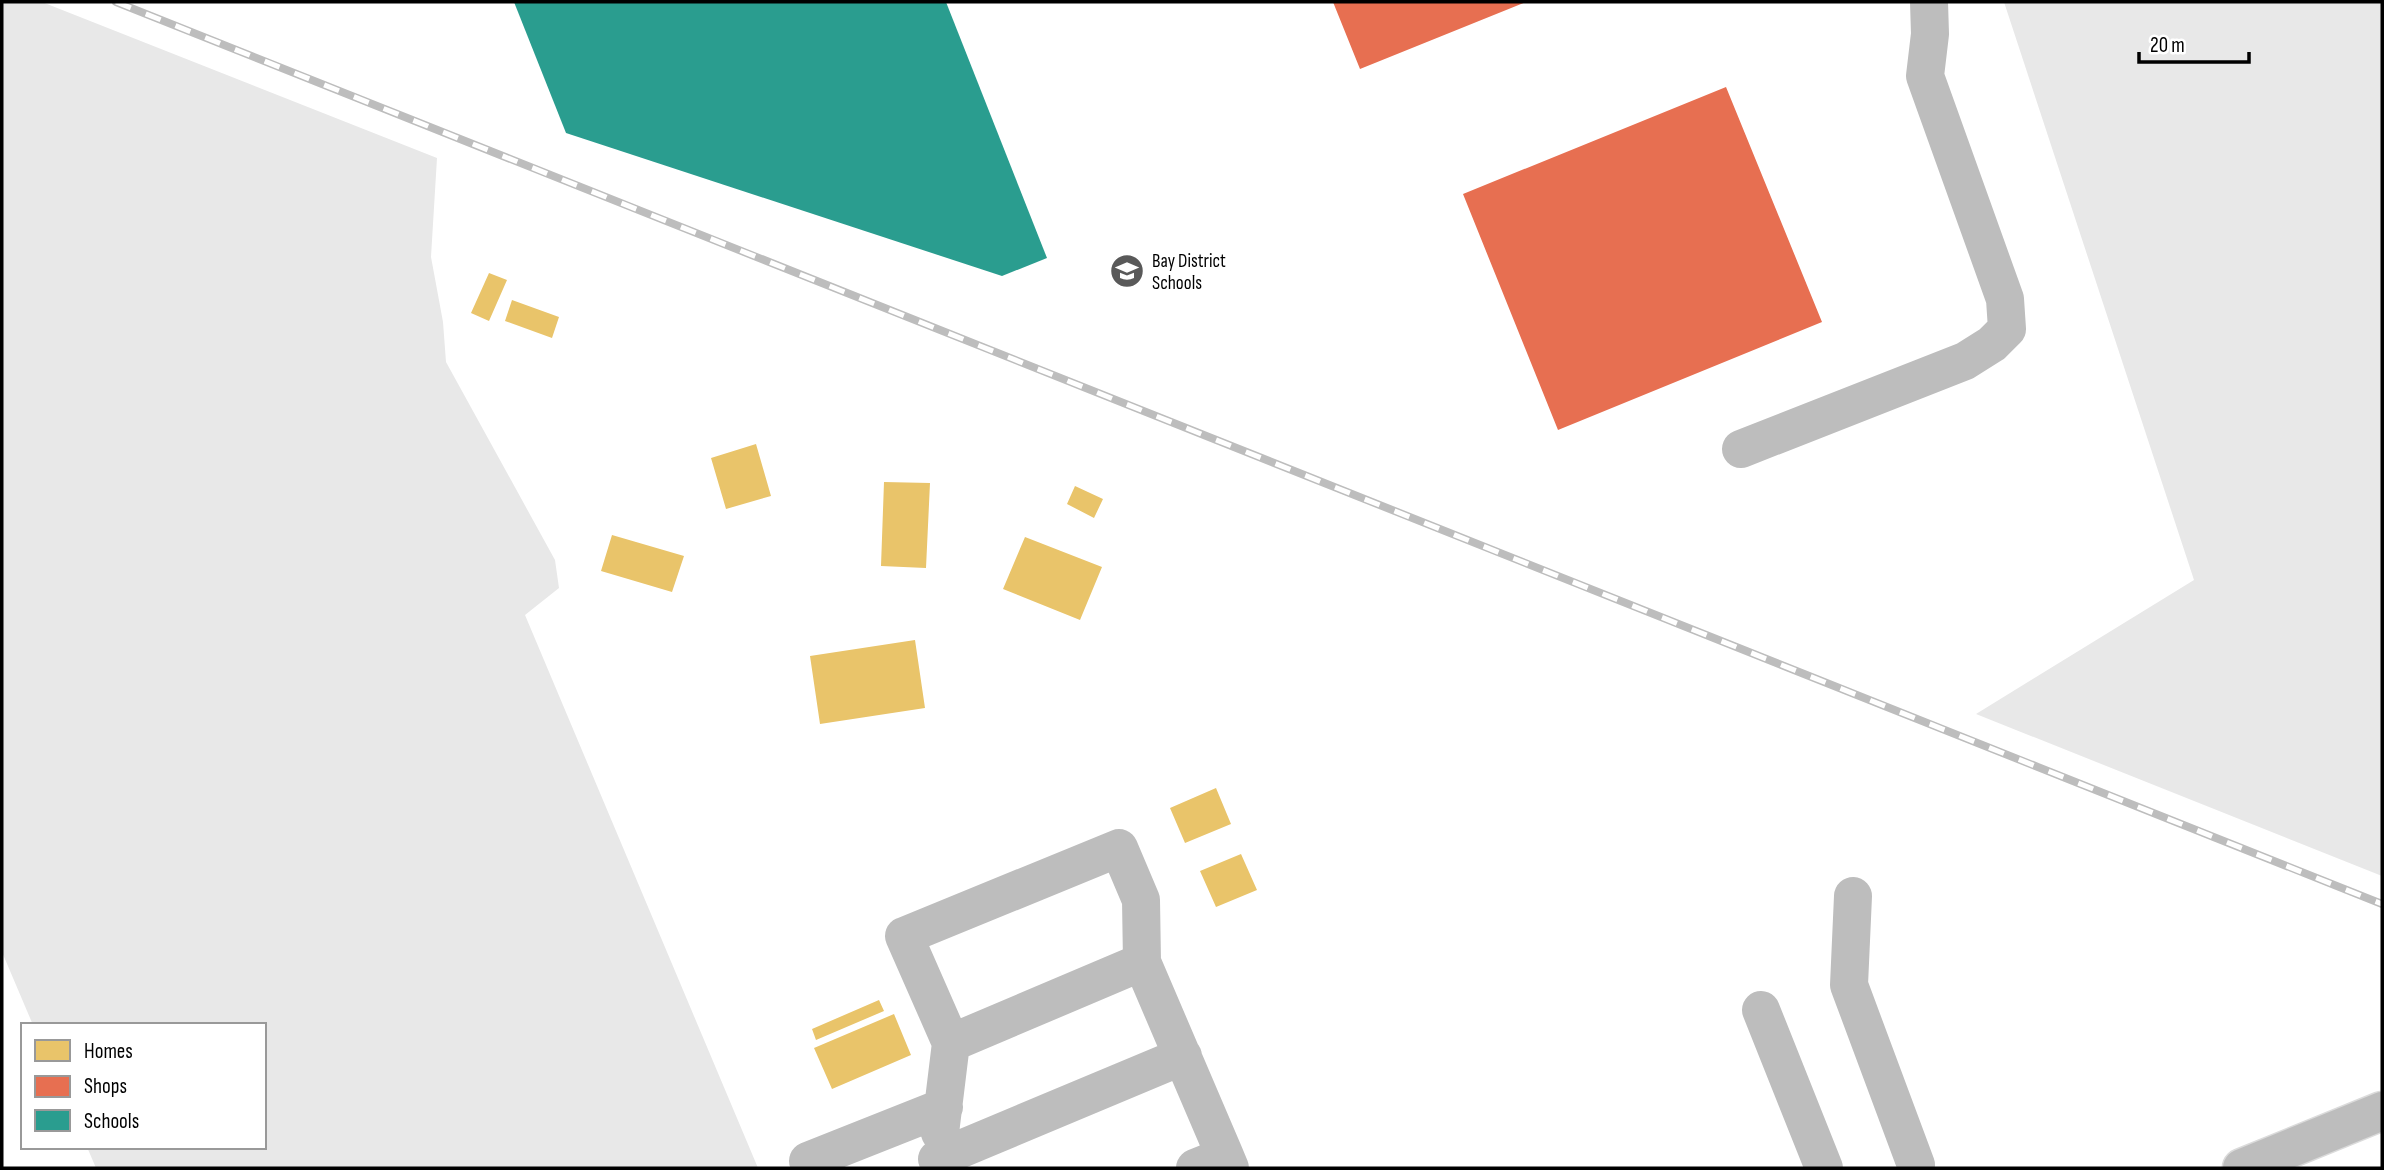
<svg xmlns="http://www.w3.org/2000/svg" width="2384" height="1170" font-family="'Sofia Sans Condensed',sans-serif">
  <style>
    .green { fill: #e8e8e8 }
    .homes { fill: #e9c46a }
    .shops { fill: #e76f51 }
    .schools { fill: #2a9d8f }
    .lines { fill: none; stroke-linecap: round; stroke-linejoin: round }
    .major-casing { stroke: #dbdbdb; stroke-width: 41 }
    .minor { stroke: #bdbdbd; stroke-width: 38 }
    .major { stroke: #bdbdbd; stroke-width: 38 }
    .rail-casing { stroke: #bdbdbd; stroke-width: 8 }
    .rail { stroke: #fff; stroke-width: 5; stroke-dasharray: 16; stroke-linecap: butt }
    .labels { text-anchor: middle; stroke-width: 7; stroke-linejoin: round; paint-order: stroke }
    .poi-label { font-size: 19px; fill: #000; stroke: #fff; text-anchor: start }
  </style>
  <rect width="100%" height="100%" fill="#fff"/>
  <path class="green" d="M2,2H42L437,158L431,257L443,322L446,362L555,560L559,588L525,615L758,1168H96L87,1147H264V1025H33L2,952Z
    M2004,2H2382V876L1976,714L2194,580Z"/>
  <path class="homes" d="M489,273L507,280L489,321L471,313Z
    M512,300L559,317L552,338L505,321Z
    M756,444L771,496L726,509L711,458Z
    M884,482L930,483L926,568L881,566Z
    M1075,486L1103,499L1094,518L1067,504Z
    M612,535L684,556L672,592L601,571Z
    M1025,537L1102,567L1080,620L1003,589Z
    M915,640L925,708L820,724L810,656Z
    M1216,788L1231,824L1185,843L1170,808Z
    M1241,854L1257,890L1216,907L1200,871Z
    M879,1000L884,1011L816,1040L812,1029Z
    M894,1014L911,1055L832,1089L814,1048Z"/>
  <path class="shops" d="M1333,2H1526L1360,69Z
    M1726,87L1822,322L1558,430L1463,194Z"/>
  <path class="schools" d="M514,2H946L1047,258L1002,276L566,133Z"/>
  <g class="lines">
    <g class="major-casing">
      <path id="major" d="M2242,1168L2382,1111"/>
    </g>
    <path class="minor" d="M1741,449L1965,361L1992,344L2007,329L2005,299L1925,76L1930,34L1929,2
      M1853,896L1849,985L1916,1165
      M1142,962L951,1043L904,936L1119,848L1141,900L1142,962L1225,1156
      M1761,1010L1824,1168
      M940,1133L951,1043
      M811,1168L808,1161L944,1107
      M941,1168L937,1159L1183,1056
      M1195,1168L1225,1156L1230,1168"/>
    <use href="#major" class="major"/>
    <g class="rail-casing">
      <path id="rail" d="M116,2L2382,904"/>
    </g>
    <use href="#rail" class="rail"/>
  </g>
  <defs>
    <g id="school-disc" transform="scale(1.75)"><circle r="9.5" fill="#595959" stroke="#fff"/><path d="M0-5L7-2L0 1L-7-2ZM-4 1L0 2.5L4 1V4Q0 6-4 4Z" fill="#fff"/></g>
  </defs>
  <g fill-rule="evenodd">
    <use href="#school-disc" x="1127" y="271"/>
  </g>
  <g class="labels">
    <g class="poi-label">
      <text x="1152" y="267">Bay District<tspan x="1152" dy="22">Schools</tspan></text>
    </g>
  </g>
  <rect width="2384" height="1170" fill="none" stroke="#000000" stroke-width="7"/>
  <rect x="21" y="1023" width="245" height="126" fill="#ffffff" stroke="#999999" stroke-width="2"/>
  <rect x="35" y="1040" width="35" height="21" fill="#e9c46a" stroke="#999999" stroke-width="2"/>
  <text x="84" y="1058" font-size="21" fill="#000000">Homes</text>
  <rect x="35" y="1076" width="35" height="21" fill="#e76f51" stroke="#999999" stroke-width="2"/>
  <text x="84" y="1093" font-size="21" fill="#000000">Shops</text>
  <rect x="35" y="1110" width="35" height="21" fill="#2a9d8f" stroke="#999999" stroke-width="2"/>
  <text x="84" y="1128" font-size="21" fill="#000000">Schools</text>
  <path d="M2139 52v10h110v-10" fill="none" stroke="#000000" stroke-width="3.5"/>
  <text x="2150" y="52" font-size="21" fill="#000000" stroke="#ffffff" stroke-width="5" paint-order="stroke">20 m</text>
</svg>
